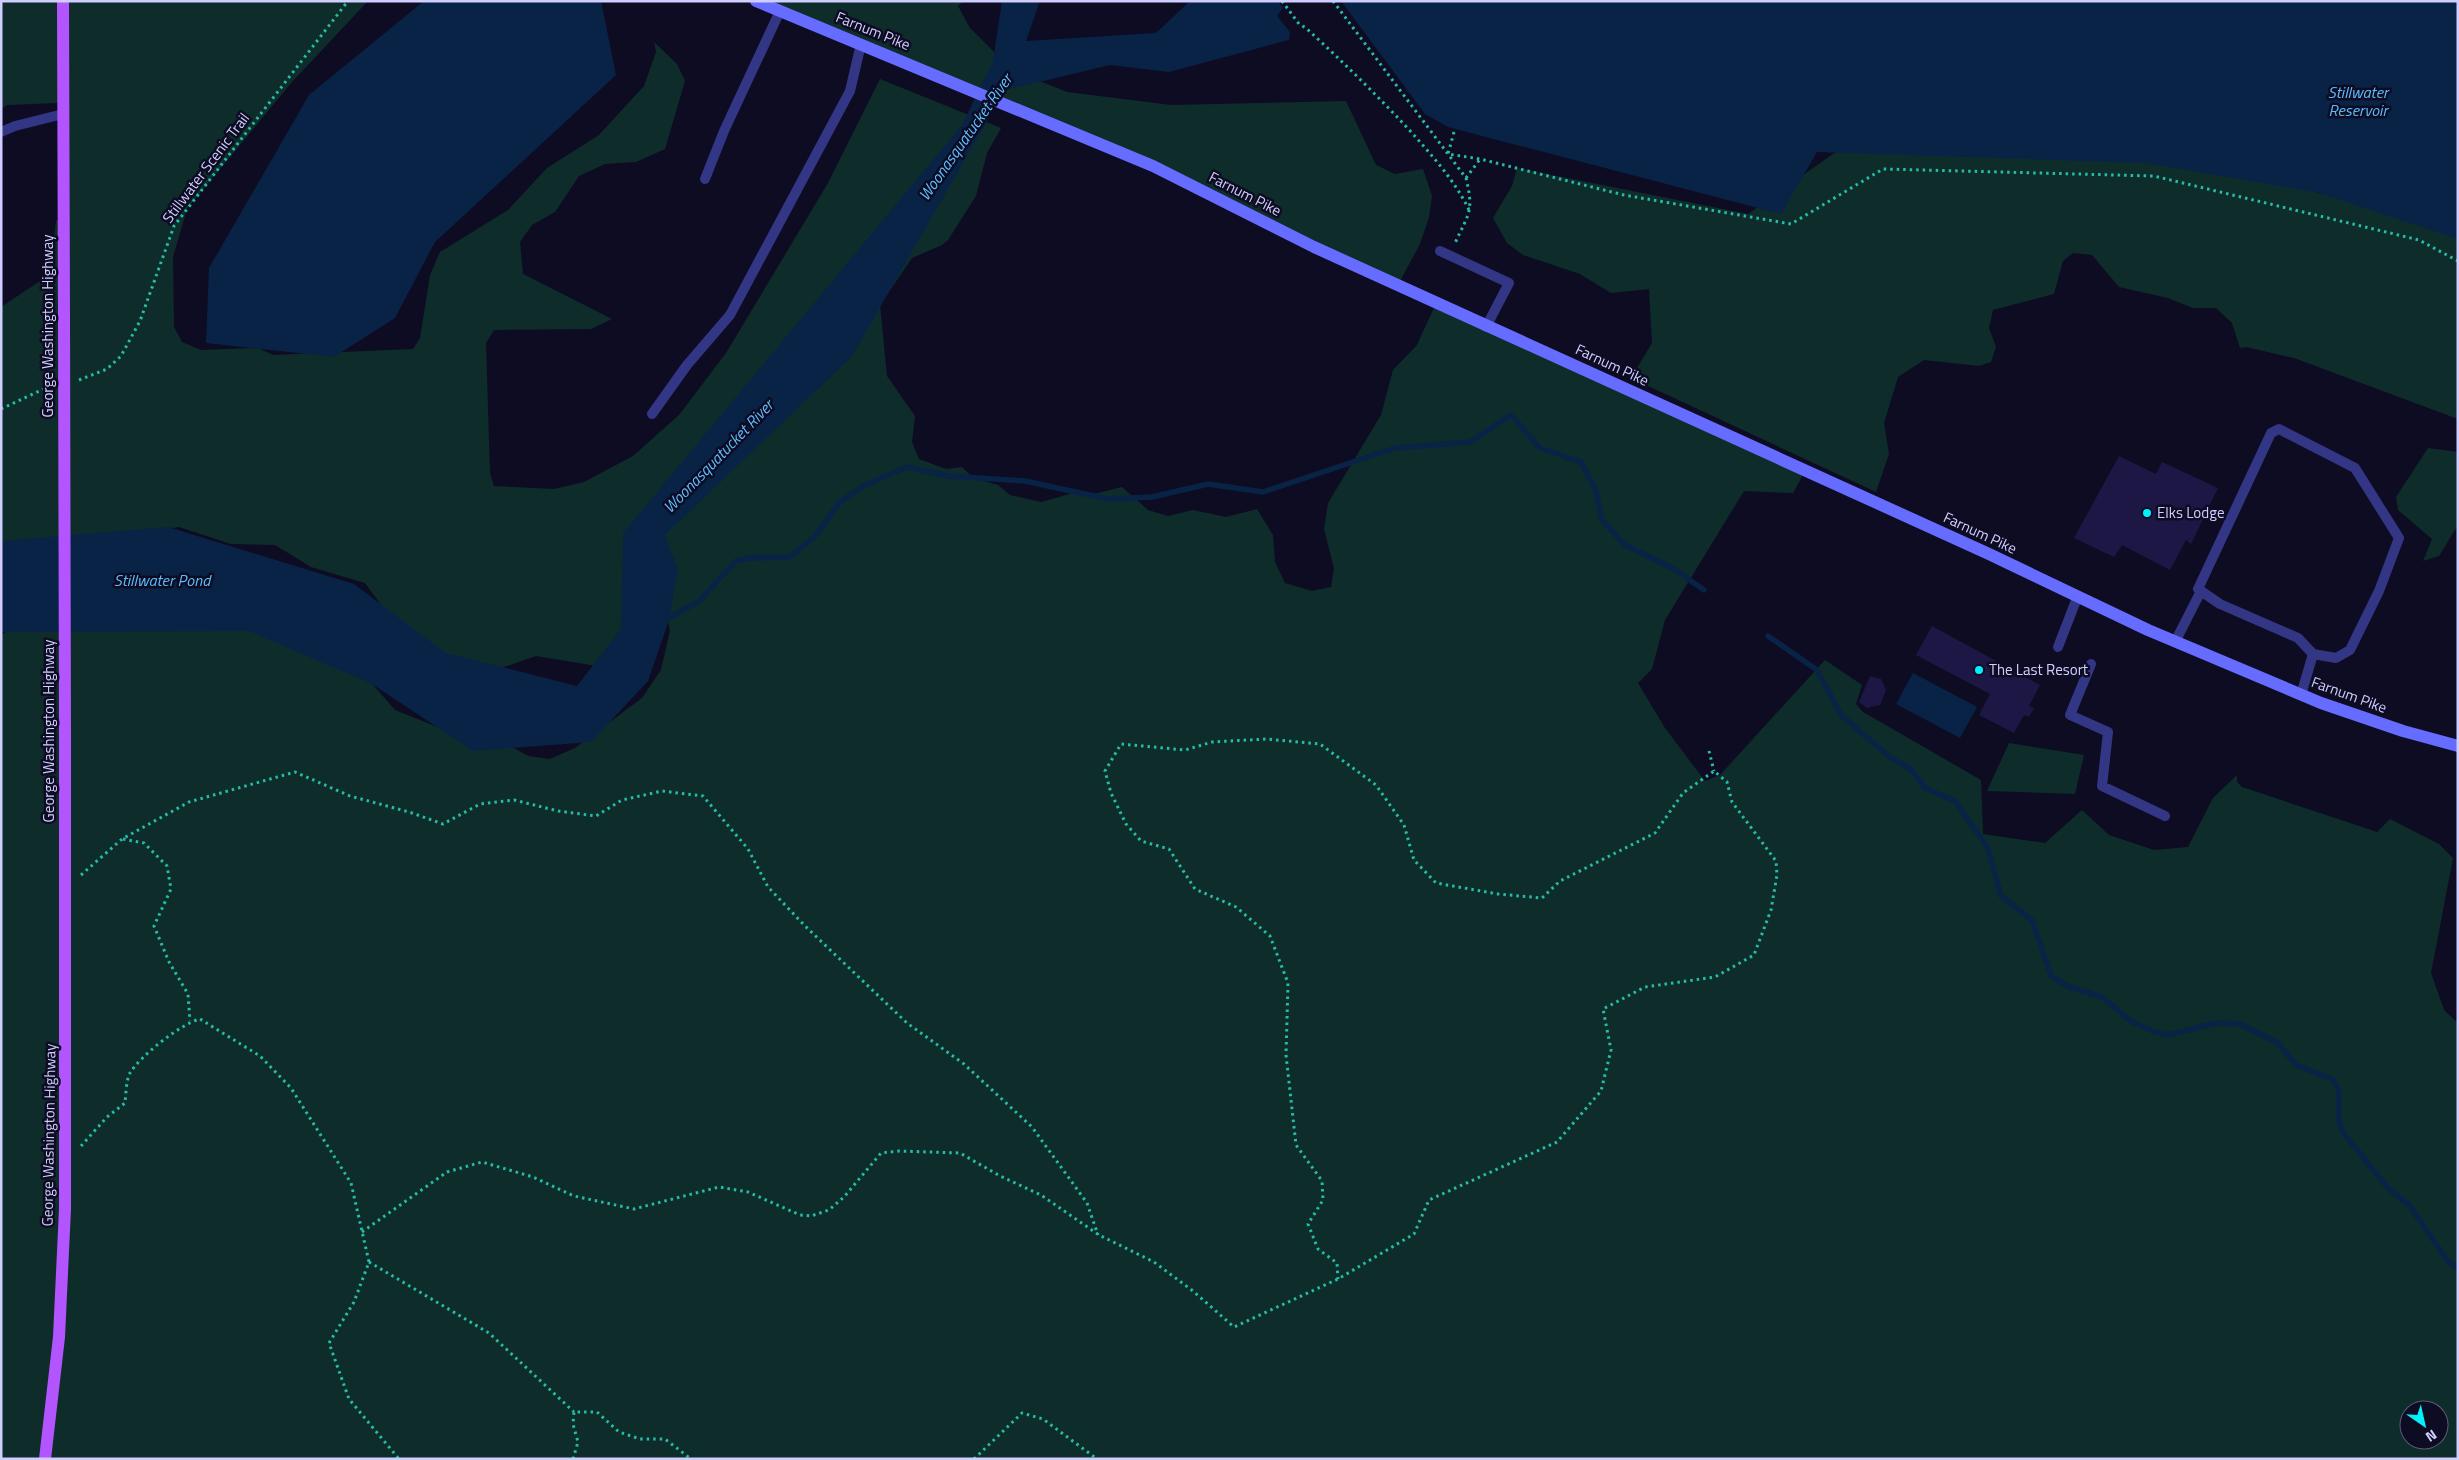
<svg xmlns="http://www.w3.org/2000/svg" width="2459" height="1460" font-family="'Titillium Web',sans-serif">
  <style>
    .green { fill: #0e2d2a; fill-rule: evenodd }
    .water { fill: #082346 }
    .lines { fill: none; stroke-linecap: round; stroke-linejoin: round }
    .stream { stroke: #082346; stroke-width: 5.5 }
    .building { fill: #1d1745 }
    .path { stroke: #25bca8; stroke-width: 3; stroke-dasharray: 2.5 4; stroke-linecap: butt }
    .lane { stroke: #333685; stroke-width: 10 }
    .secondary { stroke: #656cff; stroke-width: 12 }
    .primary { stroke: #b355ff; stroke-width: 12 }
    .primary-bridge { stroke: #b355ff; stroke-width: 12 }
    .poi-dot { fill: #00f1f9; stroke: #0e0c23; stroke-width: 2 }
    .labels { text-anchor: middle; stroke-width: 5; stroke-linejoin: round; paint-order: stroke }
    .street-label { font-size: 15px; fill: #d0ceff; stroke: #0e0c23 }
    .poi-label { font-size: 15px; fill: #d0ceff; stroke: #0e0c23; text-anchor: start }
    .water-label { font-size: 16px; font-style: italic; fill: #5cbfff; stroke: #0e0c23 }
  </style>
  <rect width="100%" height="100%" fill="#0e0c23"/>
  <path class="green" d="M1,1H368L292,82L187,209L173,257L174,327L182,342L201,350L258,348L273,355L413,349L420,338L430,275L440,252L508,210L547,168L599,135L644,86L656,52L654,42L677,64L685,81L665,149L636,162L605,164L579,176L555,212L532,225L520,242L523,274L612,319L591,329L494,330L486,343L490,473L494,486L554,489L584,482L633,456L679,415L726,353L828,183L880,79L1001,128L987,153L976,196L948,240L942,245L912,258L880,305L887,376L915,416L912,442L919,459L946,469L962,467L973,478L998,485L1010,495L1041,502L1077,492L1094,494L1122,487L1148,510L1168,516L1193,510L1226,517L1257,509L1273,535L1275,562L1285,583L1312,591L1331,587L1334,568L1324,529L1328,503L1381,415L1393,370L1417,345L1437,301L1805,471L1793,493L1744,491L1665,620L1652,669L1638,683L1665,728L1705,781L1720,775L1825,660L1862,685L1856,704L1863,712L1981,780L1983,834L2045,843L2082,810L2109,835L2154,850L2188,847L2213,798L2237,775V782L2242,787L2377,832L2390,819L2439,844L2453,858L2431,973L2444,1010L2458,1023V1459H1V635L13,627L121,601L336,642L395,710L445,730L507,744L528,756L550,759L575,748L642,698L661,670L670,630L661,596L612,655L597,666L536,656L504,667L455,670L412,647L365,583L311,567L275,545L231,544L179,527L86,540L1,556V307L49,275L56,221L59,219V150L57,146L59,144L58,103L7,105L1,109ZM2409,1410H2439V1440H2409Z
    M756,1H963L958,6L970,28L1012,70L1067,92L1171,105L1346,101L1376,165L1395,174L1423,169L1432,196L1429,217L1420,244L1400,281L1142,163Z
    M2095,135L2458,229V419L2294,358L2246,347L2240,348L2232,323L2216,308H2193L2168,298L2119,287L2092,255L2073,253L2063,261L2054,294L1993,310L1989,328L1996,347L1991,362L1979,366L1924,360L1898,377L1884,423L1889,454L1876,492L1631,378L1652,343L1649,289L1611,293L1580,274L1523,255L1507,243L1493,218L1512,186L1517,168L1748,214L1847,144Z
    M2428,448L2458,452V525L2439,556L2423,561L2432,539L2398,510L2396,497Z
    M2009,743L2084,755L2075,794L1987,791Z"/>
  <path class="water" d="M424,1H601L616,75L435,242L395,318L334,357L206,343L209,268L309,95Z
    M1002,1H1040L1026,41L1156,33L1190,1H1278L1283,8L1277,16L1290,32L1289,40L1169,72L1110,65L1005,90L852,356L665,535L678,570L669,620L648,681L591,742L473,751L372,684L249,631L1,632V541L168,527L354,584L446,653L577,686L621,629L623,533L962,125L993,61Z
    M1341,1H2458V239L2319,193L2147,163L1817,152L1781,214L1448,127L1425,114Z
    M1913,673L1977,707L1960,738L1896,704Z"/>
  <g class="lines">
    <path class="stream" d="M662,622L699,601L736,561L749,558L790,557L815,536L840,502L865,485L907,467L948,476L1025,481L1108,499L1152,497L1208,484L1263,492L1395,448L1470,442L1511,415L1540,448L1581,462L1596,491L1602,520L1625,545L1674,569L1704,590
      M1768,636L1817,670L1841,715L1891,758L1910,768L1925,788L1955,801L1988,848L2001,896L2032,920L2051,976L2069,987L2102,997L2132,1022L2155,1032L2168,1035L2216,1023L2240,1024L2278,1043L2296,1065L2332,1079L2339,1090V1122L2344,1134L2388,1188L2410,1206L2449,1263L2458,1267"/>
  </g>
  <path class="building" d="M2119,456L2156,474L2162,462L2218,488L2191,544L2186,540L2170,570L2122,545L2114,557L2074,538Z
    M1932,626L2040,685L2029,706L2034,708L2029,717L2024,715L2014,733L1979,715L1990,694L1916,655Z
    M1870,676L1881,679L1886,690L1880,705L1867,708L1859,702Z"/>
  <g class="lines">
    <path class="path" d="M1282,1L1299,24L1306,28C1343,62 1379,97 1413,134C1434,158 1456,182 1470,212
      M1333,1L1466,178C1474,211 1469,213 1455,243
      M1454,132L1448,154L1480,159L1624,195L1791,224L1883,169L2154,176L2419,240L2458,261
      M1466,178L1480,159
      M79,380L107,369L121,356L140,321L174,226L348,1
      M1,409L48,387
      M1709,751L1714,771
      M123,839L144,843L167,866L171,889L154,926L169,962L188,994L190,1021
      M81,875L122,839L189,802L295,772L350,796L409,812L443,824L480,804L514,800L558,811L596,816L622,800L662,791L703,796L748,849L768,887L805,926L907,1023L964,1064L1032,1127L1087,1203L1098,1235
      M81,1146L107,1117L125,1103C126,1094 126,1080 130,1073C140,1056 182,1023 200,1019L260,1056L291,1088L351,1183L369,1262L354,1302L329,1343L349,1399L399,1459
      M362,1232L447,1172L482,1162L533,1177L574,1196L634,1209L719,1187L748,1192L800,1215L811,1216L829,1210L844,1197L881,1153L899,1151L960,1153L1000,1176L1041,1195L1099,1235L1154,1262L1193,1291L1234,1327L1338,1279L1414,1234L1429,1200L1557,1142L1601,1091L1611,1050L1603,1009L1645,987L1715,977L1754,955L1771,910L1777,875L1776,861L1732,802L1727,782L1714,771L1683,793L1655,833L1560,881L1542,898L1498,894L1436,883L1414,860L1404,825L1376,785L1320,744L1266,739L1212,742L1185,750L1121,744L1105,771L1111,793L1126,824L1141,841L1169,849L1195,889L1236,907L1270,936L1288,983L1286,1055L1296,1145L1322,1181L1323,1200L1308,1224L1318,1249L1337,1263L1338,1279
      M369,1262L489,1333L574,1412
      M573,1459L578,1442L573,1424L574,1412H597L619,1432L640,1439H665L691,1459
      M974,1459L1022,1413L1043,1419L1097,1459"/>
    <path class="lane" d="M1,132L15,126L63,114
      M705,179L724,131L780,11
      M1440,251L1509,283L1486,327
      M652,414L687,365L730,315L850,91L861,44
      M2175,642L2201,591
      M2058,647L2077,598
      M2091,664L2070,715L2108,732L2102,786L2165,816
      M2301,695L2313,654L2336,658L2350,650L2379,591L2399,538L2355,468L2279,429L2271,433L2198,589L2220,604L2298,638L2313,654"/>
    <path class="secondary" d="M756,1L1153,166L1314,247L1989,554L2148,630L2321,703L2403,731L2458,746"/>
    <path class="primary" d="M63,1L64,316
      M45,1459L59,1337L65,1209V733"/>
    <path class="primary-bridge" d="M64,316L65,733"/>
  </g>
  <g class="poi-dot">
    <circle cx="2147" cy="513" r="5"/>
    <circle cx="1979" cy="670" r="5"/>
  </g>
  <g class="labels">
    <g class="street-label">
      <text transform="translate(873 31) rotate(22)" y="5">Farnum Pike</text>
      <text transform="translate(206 168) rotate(-53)" y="5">Stillwater Scenic Trail</text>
      <text transform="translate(1245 194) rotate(27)" y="5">Farnum Pike</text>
      <text transform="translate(48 326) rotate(-90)" y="5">George Washington Highway</text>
      <text transform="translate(1612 365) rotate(25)" y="5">Farnum Pike</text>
      <text transform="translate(1980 533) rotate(25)" y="5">Farnum Pike</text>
      <text transform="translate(2349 695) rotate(20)" y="5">Farnum Pike</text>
      <text transform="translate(49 731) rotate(-90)" y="5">George Washington Highway</text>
      <text transform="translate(49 1135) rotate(-89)" y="5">George Washington Highway</text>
    </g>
    <g class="poi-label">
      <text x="2157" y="518">Elks Lodge</text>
      <text x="1989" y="675">The Last Resort</text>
    </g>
    <g class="water-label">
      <text x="2358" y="98">Stillwater<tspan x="2358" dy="18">Reservoir</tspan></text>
      <text transform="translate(965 137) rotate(-55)" y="6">Woonasquatucket River</text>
      <text transform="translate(718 456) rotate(-46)" y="6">Woonasquatucket River</text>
      <text x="162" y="586">Stillwater Pond</text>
    </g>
  </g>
  <rect width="2459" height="1460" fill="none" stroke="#d0ceff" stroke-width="5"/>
  <g transform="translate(2424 1425) rotate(146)"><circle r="24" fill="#0e0c23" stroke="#5c5a7b"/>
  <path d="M0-4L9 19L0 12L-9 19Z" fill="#00f1f9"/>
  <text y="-8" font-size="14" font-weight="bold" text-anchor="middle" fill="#d0ceff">N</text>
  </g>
</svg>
